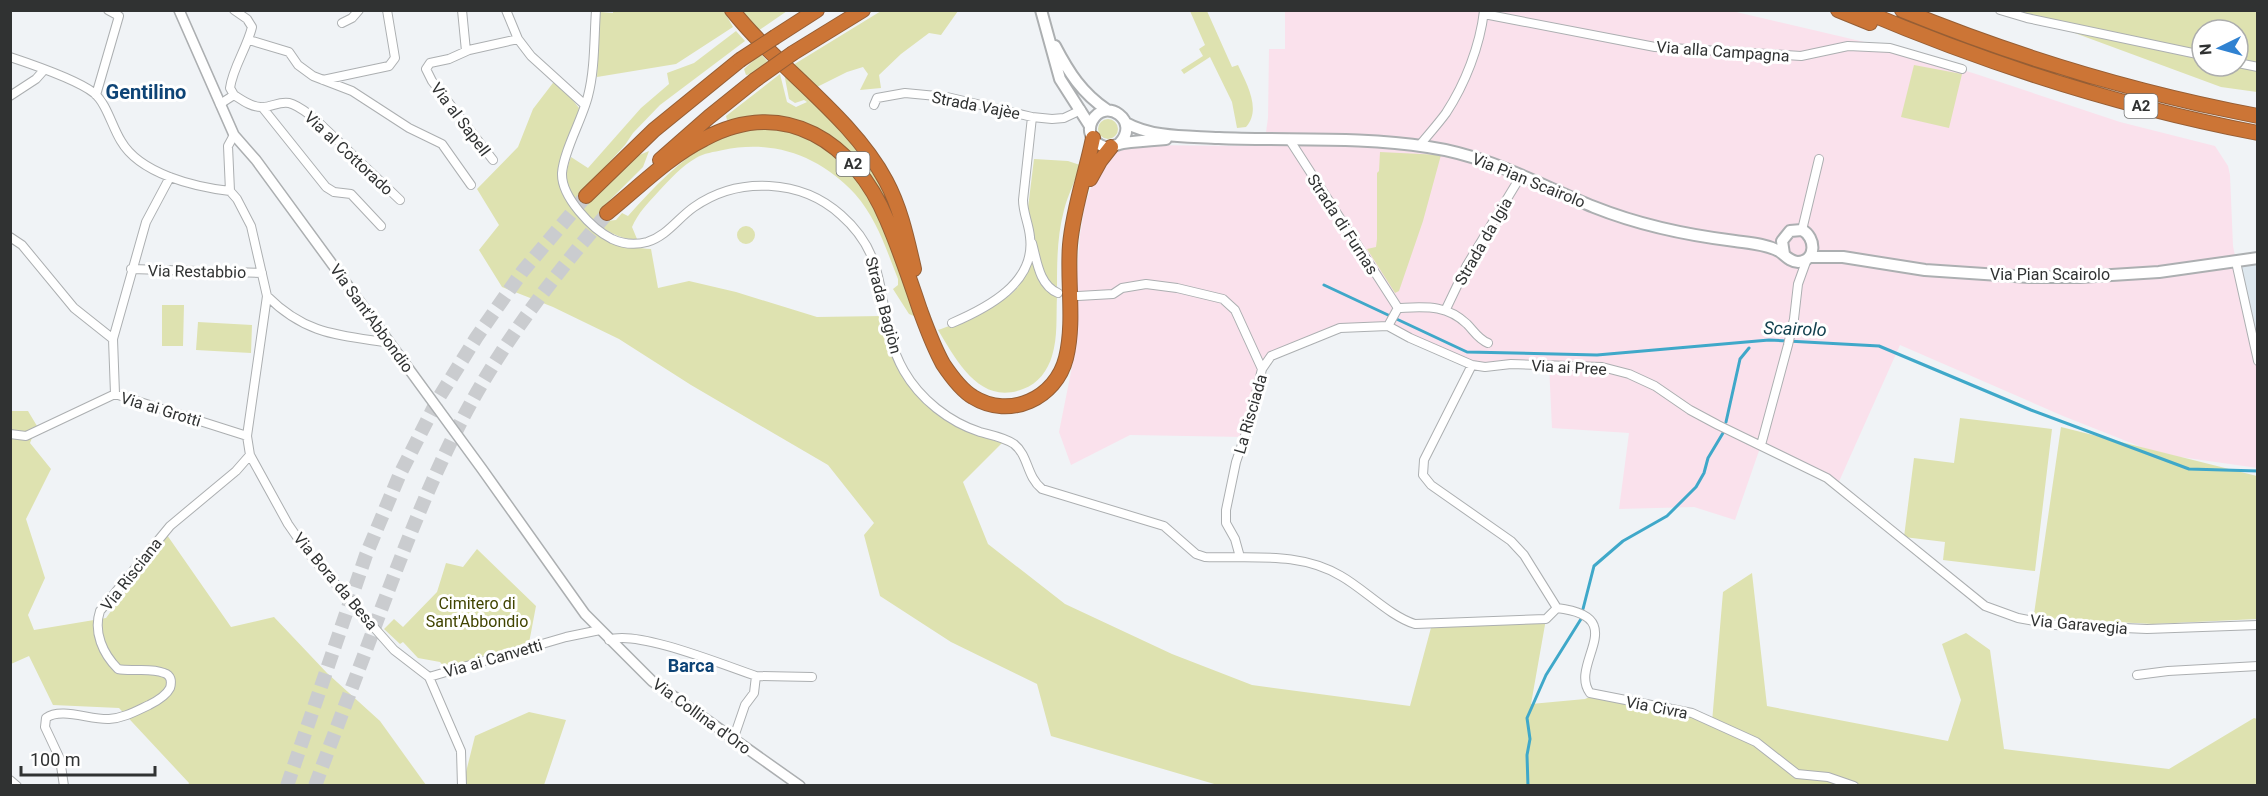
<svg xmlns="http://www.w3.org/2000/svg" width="2268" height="796" font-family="Roboto,sans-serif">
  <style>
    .commercial { fill: #fae1ec }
    .built { fill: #dde7ee }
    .green { fill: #dee2b0; fill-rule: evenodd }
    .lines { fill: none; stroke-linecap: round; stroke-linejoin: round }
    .stream { stroke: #3fa8c9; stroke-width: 3 }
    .motorway-tunnel { stroke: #cacccf; stroke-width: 14; stroke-dasharray: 14 7; stroke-linecap: butt }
    .minor-casing { stroke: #acafb1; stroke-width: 10 }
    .tertiary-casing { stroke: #acafb1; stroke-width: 12 }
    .secondary-casing { stroke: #acafb1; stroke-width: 14 }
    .motorway-casing { stroke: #955e35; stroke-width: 16 }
    .minor { stroke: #fff; stroke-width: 8 }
    .tertiary { stroke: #fff; stroke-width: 9 }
    .secondary { stroke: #fff; stroke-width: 10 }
    .motorway { stroke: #cc7536; stroke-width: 14 }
    .motorway-bridge-casing { stroke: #955e35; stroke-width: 16; stroke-linecap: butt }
    .motorway-bridge { stroke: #cc7536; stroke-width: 14 }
    .labels { text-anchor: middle; stroke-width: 6; stroke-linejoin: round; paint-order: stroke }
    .shield { fill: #fff; stroke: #6e7070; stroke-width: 1.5 }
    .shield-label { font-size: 15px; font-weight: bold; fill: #303232 }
    .street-label { font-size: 16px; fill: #303232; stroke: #fff }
    .park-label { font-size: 16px; fill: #414401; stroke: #fff }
    .water-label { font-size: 18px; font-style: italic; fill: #12404e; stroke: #fff }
    .neighbourhood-label { font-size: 18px; font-weight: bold; fill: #0e4476; stroke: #fff }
    .quarter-label { font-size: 20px; font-weight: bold; fill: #0e4476; stroke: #fff }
  </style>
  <rect width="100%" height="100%" fill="#f0f3f6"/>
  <path class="commercial" d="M1285,11H1732L1890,48L1976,74L2120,122L2215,146L2228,166L2230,175L2233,246L2257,361L2258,468L2159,454L2063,416L1900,345L1837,486L1761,445L1735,520L1694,507L1619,509L1629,433L1552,428L1549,365H1472L1388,326L1340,328L1271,356L1262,369L1244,437L1130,435L1071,465L1059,432L1076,347L1077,272L1080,235L1085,204L1095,177L1115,152L1131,145L1259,146L1257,139H1265L1268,118L1269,49H1285Z"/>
  <path class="built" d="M2257,258V361L2236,262Z"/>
  <path class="green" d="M613,11H724L733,27L676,64L597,77L600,12L613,13Z
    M738,11H787L758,31Z
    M881,11H958L941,35L929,33L901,54L879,75L881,88L860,90L868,74L863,67L847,72L815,88L793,65Z
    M1190,11H1207L1232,67L1238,65C1246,83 1262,109 1246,127L1237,128L1232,102L1210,57L1184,74L1181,70L1203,56L1199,49L1205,45Z
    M2015,11H2257V92L2221,87ZM2202,30H2238V66H2202Z
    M736,31L745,41L660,105L633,133L625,145L584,190L594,197L637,156L649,151L643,167L605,205L603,217L607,221L616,220L622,213L628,216C653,188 679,160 713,141C774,107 840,144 870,200C890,236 901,277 914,316L909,314L893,289L898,285V279C886,249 877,219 855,194C820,156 773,139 723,150C714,152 704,153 696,158C682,166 670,179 659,191C648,203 638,213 632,227L637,239C611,242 573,208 567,184C565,174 568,165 571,157L588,168L641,108L669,84L667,73L694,63Z
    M761,54L769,63L752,74L746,75L744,69Z
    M1914,65L1962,74L1949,128L1901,117Z
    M784,73L848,137L878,178L895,217H893L873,182L844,147L822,132L768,116L727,120L726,116L780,74L787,102L796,107L807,102L804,100L795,103L789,99Z
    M556,79L579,108C576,131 562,152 559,175C555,198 594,236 614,244C626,248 639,248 651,249L658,288L689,281L736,292L817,317L882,316C894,389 933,423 1002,443L963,482L988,544L1065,604L1172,654L1252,685L1410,706L1432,624L1546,619L1531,704L1585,699L1594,695L1692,713L1712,722L1723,592L1752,573L1767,706L1948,741L1961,700L1942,644L1966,633L1990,650L2004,749L2169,769L2254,718L2257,719V785L1221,786L1051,736L1037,684L951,642L880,596L864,535L874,523L828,465L691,385L619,339L553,307L502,287L479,250L499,225L477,189L518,147L533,109Z
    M1098 129a10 10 0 1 1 20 0a10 10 0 1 1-20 0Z
    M1380,152L1441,155L1423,221L1399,291L1395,293L1367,249L1376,247L1377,239V173L1379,171Z
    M1034,159L1068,161L1080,165C1076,180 1068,194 1064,210C1057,236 1057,263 1057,289L1044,276L1027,216Z
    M737 235a9 9 0 1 1 18 0a9 9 0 1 1-18 0Z
    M1031,251L1042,285L1057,296C1056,316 1058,337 1052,356C1048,370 1038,384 1023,389C980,406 957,361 938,330C957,324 1007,303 1018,287C1025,277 1028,263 1031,251Z
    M162,305H184L183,346H162Z
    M198,322L252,325L251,353L196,350Z
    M11,411H28L37,426L30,443L51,469L26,519L45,578L28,615L34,630L106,618L167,535L231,627L274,617L327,673L380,721L426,785H188L189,783L119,708L53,705L29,656L11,664Z
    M1960,418L2052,429L2035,571L1943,560L1945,542L1904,537L1914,458L1954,463Z
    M2061,427L2257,476V619L2153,624L2041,618L2034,614Z
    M477,549L536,606L529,643L447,670L440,662L418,658L403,642L400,644L384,629L394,619L403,627L437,592L446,563L463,567Z
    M529,712L566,720L544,785L453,786L464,780L475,736Z"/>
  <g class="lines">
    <path class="stream" d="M1324,285L1467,352L1597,355L1769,340L1879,346L2031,410L2189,469L2258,471
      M1726,422L1740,359L1749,348
      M1583,609L1594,566L1623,541L1667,516L1696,487L1704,473L1708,458L1723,433
      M1528,786L1527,755L1530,739L1527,718L1546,675L1581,619"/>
    <path class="motorway-tunnel" d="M287,786L366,555L399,476L438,399L476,338L522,272L586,196
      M315,786C337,726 360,667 382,607C407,541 433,474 466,412C504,341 553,277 605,216"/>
    <g class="minor-casing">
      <path id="minor" d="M462,10L466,51
        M506,10L518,39L531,56L585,105
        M596,10C594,39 595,69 588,96C582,120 564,150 562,173C561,197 592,229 612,239C623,244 636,245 647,242C667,236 678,218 694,207C738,176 801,179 841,215C896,263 872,315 904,371C920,399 949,422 980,432C991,435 1004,437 1014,444C1029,456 1026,476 1042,489L1164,526L1196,554L1205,557C1252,559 1299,551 1341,576C1364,589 1391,617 1415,624L1546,619L1557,608
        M2000,10L2027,18L2202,55
        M1484,14L1655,47L1801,56L1848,46L1890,48L1962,69
        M342,23L352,18L359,10
        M249,40L289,52L298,65L313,76L352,91L409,128L442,144L471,185
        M10,57C31,64 79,81 94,93C107,104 112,127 121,141C140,174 195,187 230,191
        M2238,63L2258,67
        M323,80L389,66L395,58L387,10
        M96,95L119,16L108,10
        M234,95C242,100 251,107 261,107C270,108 279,101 289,103C298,105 307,113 314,118L400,200
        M10,96L36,79L44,70
        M220,104L234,95L230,88C233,67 247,48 252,27L247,19L234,10
        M874,105L877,98L905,93L947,97L1032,117L1052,119L1064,118L1081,110
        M262,107L326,187L334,192L351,194L381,226
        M234,135L228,146L230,191L237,199L251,226L267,296L247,436L250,455L288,524L308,553L394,650L429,677
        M1289,139L1398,308
        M1419,146C1428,135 1438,124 1446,113C1465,84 1480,46 1484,11
        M493,160L432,81L426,69L430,63L449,59L469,50L518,39
        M1802,230L1819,159
        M10,237L22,245L74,308L113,339
        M1032,243C1037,261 1039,285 1058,293
        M2236,262L2258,361
        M131,269L262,273
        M267,296C306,335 339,335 390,343
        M1078,296L1113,294L1122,288L1146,284L1177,288L1223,299L1235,310L1262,369
        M1398,308C1425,307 1446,304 1467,324C1474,331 1478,339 1488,343
        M1446,309L1467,265L1522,174
        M952,323C987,308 1036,283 1030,237C1029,224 1023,213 1023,200L1032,117
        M1388,326L1410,338L1472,365L1485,367L1511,364L1602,367L1629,374L1655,386L1690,410L1718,425L1827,478L1985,606L2018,618L2055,625L2147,629L2258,625
        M1388,326L1398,308
        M1472,365L1424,460L1423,475L1431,485L1511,541L1524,555L1557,608
        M115,394L113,339L146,222L170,177
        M10,434L26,436L115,394L247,436
        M1761,445L1788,345L1794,319L1798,284L1807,259
        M1240,557L1235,539L1226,523V510L1236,462L1248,427L1262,369L1271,356L1340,328L1388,326
        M1557,608C1633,617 1568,664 1590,693L1692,713L1756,742L1797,774L1828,777L1854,786
        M609,640C636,629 726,666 756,676
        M2137,675L2168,671L2258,666
        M429,677L566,637L600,630
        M429,677L461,751L462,786
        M733,740L745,705L754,693L756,676L812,677
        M10,780L17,786
        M64,786L60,759L45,727L46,718C61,707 90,720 109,719C124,718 136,711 149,705C157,701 166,696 170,688C172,681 171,675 164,673C150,667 132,672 118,669C103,654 93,632 100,611L170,526L236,471L250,455"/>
    </g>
    <g class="tertiary-casing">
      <path id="tertiary" d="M179,10L234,135L256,160L482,469L585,614L652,681L800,786"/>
    </g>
    <g class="secondary-casing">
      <path id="secondary" d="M1041,10L1060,79L1090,126
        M1055,46C1069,73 1082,93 1107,110
        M1126,123C1153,138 1188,136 1219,138C1288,141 1359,136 1428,147C1490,156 1537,184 1594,207C1639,225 1686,235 1735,241C1749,243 1766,244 1779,251C1785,255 1790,262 1798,262C1817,261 1816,237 1802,230L1790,231L1782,241L1784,254
        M1119,144C1142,121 1105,96 1092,121C1090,125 1089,130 1091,135C1093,141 1098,145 1105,147C1112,148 1117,144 1123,143C1137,141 1152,140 1166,139
        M1809,257H1843L1925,270L2029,277H2080L2159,272L2258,258"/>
    </g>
    <g class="motorway-casing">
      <path id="motorway" d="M732,10C778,68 852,117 886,181C901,209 907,239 914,269
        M1838,10L1870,23
        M1861,10C1988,64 2122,107 2258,133
        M1902,10C2017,57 2136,93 2258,116
        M775,37L817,10
        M793,53L863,10
        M660,160L709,117L755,80
        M1090,179L1100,161L1111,147
        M586,196L654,130L740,60
        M607,213C638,188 668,157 704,139C785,95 855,143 887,220C900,250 910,280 920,310C927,329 933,346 943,364C951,376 961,390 973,397C1010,420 1056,398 1066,358C1075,322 1067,281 1070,245C1073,209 1086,173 1093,138"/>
    </g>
    <use href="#minor" class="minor"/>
    <use href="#tertiary" class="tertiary"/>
    <use href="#secondary" class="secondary"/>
    <use href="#motorway" class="motorway"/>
    <g class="motorway-bridge-casing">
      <path id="motorway-bridge" d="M740,60L775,37
        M755,80L793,53"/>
    </g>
    <use href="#motorway-bridge" class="motorway-bridge"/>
  </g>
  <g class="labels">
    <g class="shield">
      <rect x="2124.5" y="94" width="33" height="24" rx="4.5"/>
      <rect x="836.5" y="152" width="33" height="24" rx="4.5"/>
    </g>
    <g class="shield-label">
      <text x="2141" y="111">A2</text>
      <text x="853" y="169">A2</text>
    </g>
    <g class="street-label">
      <text transform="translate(1723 51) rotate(4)" y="6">Via alla Campagna</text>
      <text transform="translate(976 105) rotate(11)" y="6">Strada Vajèe</text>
      <text transform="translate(461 119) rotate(53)" y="6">Via al Sapell</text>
      <text transform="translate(349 153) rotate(43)" y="6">Via al Cottorado</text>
      <text transform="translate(1529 180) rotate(22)" y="6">Via Pian Scairolo</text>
      <text transform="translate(1343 224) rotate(57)" y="6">Strada di Furnas</text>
      <text transform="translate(1483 241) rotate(-60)" y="6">Strada da Igia</text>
      <text transform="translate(197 271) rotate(1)" y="6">Via Restabbio</text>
      <text x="2050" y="280">Via Pian Scairolo</text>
      <text transform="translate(884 305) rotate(75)" y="6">Strada Bagiòn</text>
      <text transform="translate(372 318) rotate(54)" y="6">Via Sant'Abbondio</text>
      <text transform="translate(1569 367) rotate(3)" y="6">Via ai Pree</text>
      <text transform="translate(161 409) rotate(17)" y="6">Via ai Grotti</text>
      <text transform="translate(1250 414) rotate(-74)" y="6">La Risciada</text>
      <text transform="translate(131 574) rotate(-52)" y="6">Via Risciana</text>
      <text transform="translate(336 581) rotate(50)" y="6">Via Bora da Besa</text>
      <text transform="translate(2079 624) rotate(5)" y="6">Via Garavegia</text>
      <text transform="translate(493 658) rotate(-16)" y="6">Via ai Canvetti</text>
      <text transform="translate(1657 707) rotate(11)" y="6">Via Civra</text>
      <text transform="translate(702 716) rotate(36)" y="6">Via Collina d'Oro</text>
    </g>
    <g class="park-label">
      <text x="477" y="609">Cimitero di<tspan x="477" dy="18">Sant'Abbondio</tspan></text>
    </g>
    <g class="water-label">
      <text transform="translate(1795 329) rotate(2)" y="6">Scairolo</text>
    </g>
    <g class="neighbourhood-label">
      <text x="691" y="672">Barca</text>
    </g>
    <g class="quarter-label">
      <text x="146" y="99">Gentilino</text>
    </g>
  </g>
  <rect width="2268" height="796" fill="none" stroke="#303232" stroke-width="24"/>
  <g transform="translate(2220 48) rotate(265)"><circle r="28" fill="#ffffff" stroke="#acadad" stroke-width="1.5"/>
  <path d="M0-4.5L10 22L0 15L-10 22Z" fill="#3082d1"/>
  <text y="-9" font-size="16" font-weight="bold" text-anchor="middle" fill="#303232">N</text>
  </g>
  <path d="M21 766v9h134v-9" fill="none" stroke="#303232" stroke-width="3"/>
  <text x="30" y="766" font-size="18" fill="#303232" stroke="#ffffff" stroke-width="4.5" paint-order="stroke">100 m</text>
</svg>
